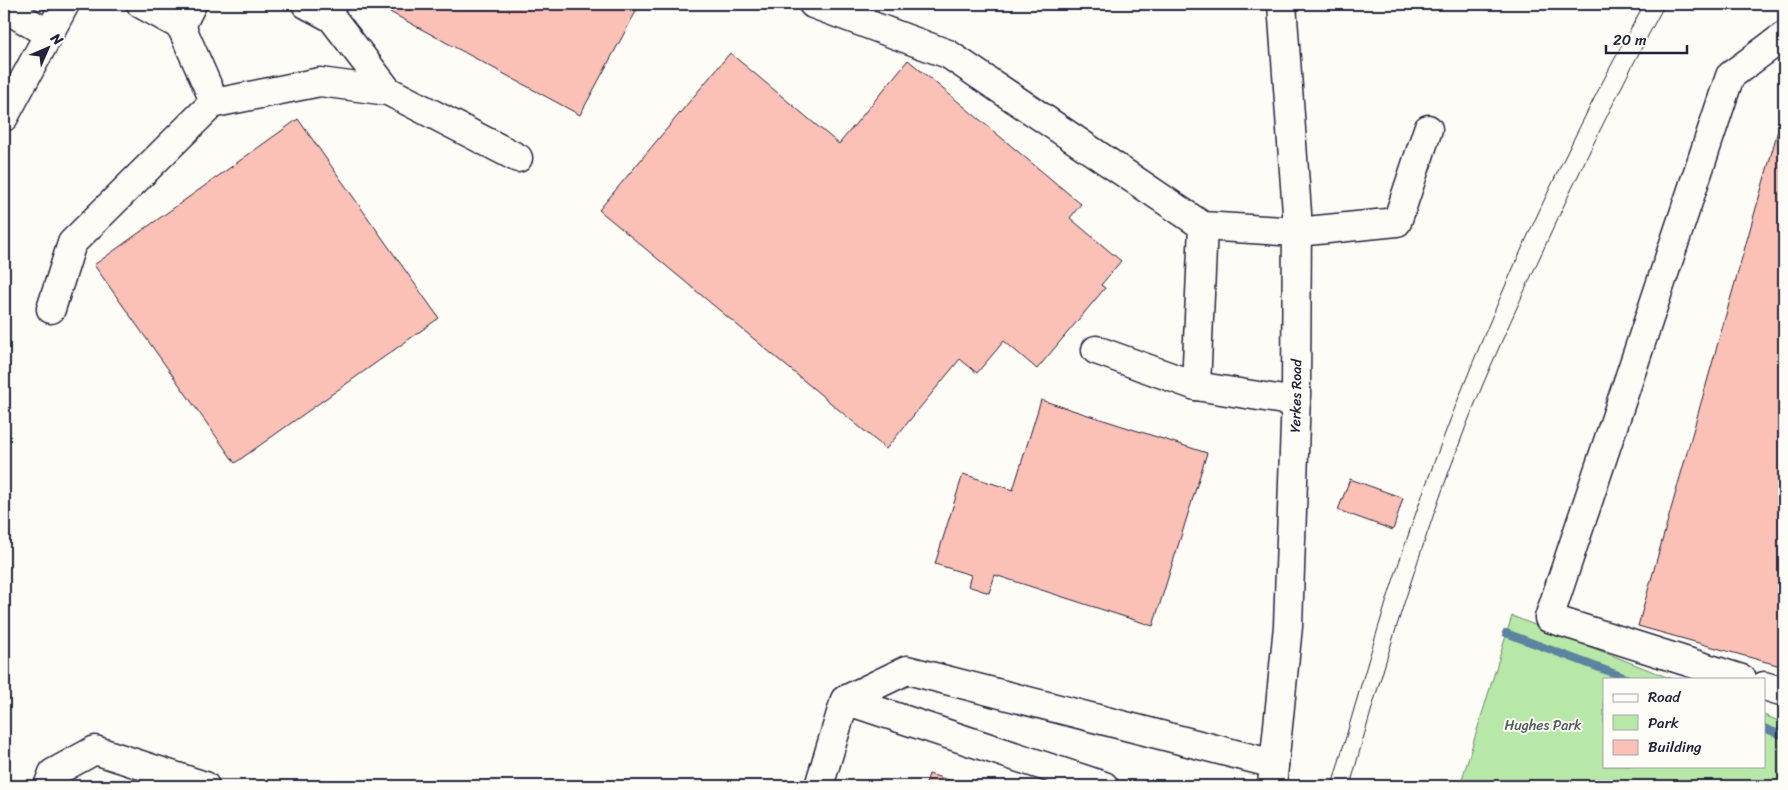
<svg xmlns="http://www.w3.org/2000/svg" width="1788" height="790" font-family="Sriracha,sans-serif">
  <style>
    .green { fill: #b8e8a7; stroke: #6d8571 }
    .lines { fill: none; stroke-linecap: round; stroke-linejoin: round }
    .stream { stroke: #5c83a0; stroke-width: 8 }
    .building { fill: #fbc0b6; stroke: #22223b }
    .minor-casing { stroke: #22223b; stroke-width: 31 }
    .minor { stroke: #fdfcf7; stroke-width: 28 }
    .tram { stroke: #22223b; stroke-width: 1 }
    .labels { text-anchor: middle; stroke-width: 4; stroke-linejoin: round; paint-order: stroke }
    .street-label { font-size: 14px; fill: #22223b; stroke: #fdfcf7 }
    .park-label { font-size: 14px; fill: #4f5d5b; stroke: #fdfcf7 }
  </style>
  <rect width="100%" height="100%" fill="#fdfcf7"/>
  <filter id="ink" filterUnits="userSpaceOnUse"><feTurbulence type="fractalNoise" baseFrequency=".02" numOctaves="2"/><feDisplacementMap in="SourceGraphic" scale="10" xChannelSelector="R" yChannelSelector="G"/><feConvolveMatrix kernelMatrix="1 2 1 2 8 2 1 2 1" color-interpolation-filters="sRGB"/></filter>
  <g filter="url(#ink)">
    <path class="green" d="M1512,616L1672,679H1604V766H1764V715L1784,723V786H1460Z"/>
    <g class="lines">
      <path class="stream" d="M1506,633L1629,679
        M1764,728L1784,736"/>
    </g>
    <path class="building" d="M375,4H640L580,115Z
      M730,53L839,144L908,60L1081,204L1070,218L1121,261L1101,285L1105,288L1037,369L1004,341L977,373L960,359L886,449L599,210Z
      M1784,109V667L1638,626Z
      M298,119L439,318L235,463L94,265Z
      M1041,400L1207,453L1153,626L995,575L989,593L968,586L971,575L935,564L963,474L1013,490Z
      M1350,479L1403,498L1393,530L1338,510Z
      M929,774L969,786H925Z"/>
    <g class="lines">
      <g class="minor-casing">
        <g id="minor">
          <path d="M141,4L181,26"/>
          <path d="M306,4L332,18L388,91"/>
          <path d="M813,4L948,54L1203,226L1297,232L1397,222L1428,129"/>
          <path d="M4,7L48,34"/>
          <path d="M181,26L215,103L320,82L388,91L518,158"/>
          <path d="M181,26L192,4"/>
          <path d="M4,117L65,4"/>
          <path d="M1203,226L1196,386L1296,402"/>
          <path d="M51,309L72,243L214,102"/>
          <path d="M1096,350L1196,386"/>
          <path d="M1742,679L1549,618L1730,76L1784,36"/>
          <path d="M1764,686L1784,692"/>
          <path d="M845,700L907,670L1274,764"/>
          <path d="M48,786L53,773L95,750L205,786"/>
          <path d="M819,786L845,700L1104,786"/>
          <path id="s1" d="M1272,786L1288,626L1296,395L1297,213L1282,4"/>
        </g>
      </g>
      <use href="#minor" class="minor"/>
      <path class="tram" d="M1332,786C1356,701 1381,614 1410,530C1472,349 1552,172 1644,4
        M1350,786C1383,665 1421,544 1466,426C1488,370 1514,314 1539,259C1579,172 1620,87 1665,4"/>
    </g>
  </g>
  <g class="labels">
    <g class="street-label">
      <text dy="5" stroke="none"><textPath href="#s1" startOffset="391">Yerkes Road</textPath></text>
    </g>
    <g class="park-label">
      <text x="1543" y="730">Hughes Park</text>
    </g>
  </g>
  <rect width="1788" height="790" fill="none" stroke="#fdfcf7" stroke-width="20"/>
  <rect x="10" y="10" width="1768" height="770" fill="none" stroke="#22223b" stroke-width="2" filter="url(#ink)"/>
  <rect x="1603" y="678" width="162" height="90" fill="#fdfcf7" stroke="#a5a5ac"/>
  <rect x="1613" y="694" width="25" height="8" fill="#fdfcf7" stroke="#a5a5ac"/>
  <text x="1648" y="702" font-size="15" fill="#22223b">Road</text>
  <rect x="1613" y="715" width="25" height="15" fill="#b8e8a7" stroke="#a5a5ac"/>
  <text x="1648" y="728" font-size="15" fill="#22223b">Park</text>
  <rect x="1613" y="740" width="25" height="15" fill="#fbc0b6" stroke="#a5a5ac"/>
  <text x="1648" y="752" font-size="15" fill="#22223b">Building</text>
  <g transform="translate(48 48) rotate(45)" stroke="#fdfcf7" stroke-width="4" paint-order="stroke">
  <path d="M0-4L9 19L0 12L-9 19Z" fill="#22223b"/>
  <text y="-8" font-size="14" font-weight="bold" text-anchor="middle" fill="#22223b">N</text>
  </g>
  <path d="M1606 45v8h81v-8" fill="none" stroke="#22223b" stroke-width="2.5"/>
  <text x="1613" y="45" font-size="15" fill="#22223b" stroke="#fdfcf7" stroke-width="4" paint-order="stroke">20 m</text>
</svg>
